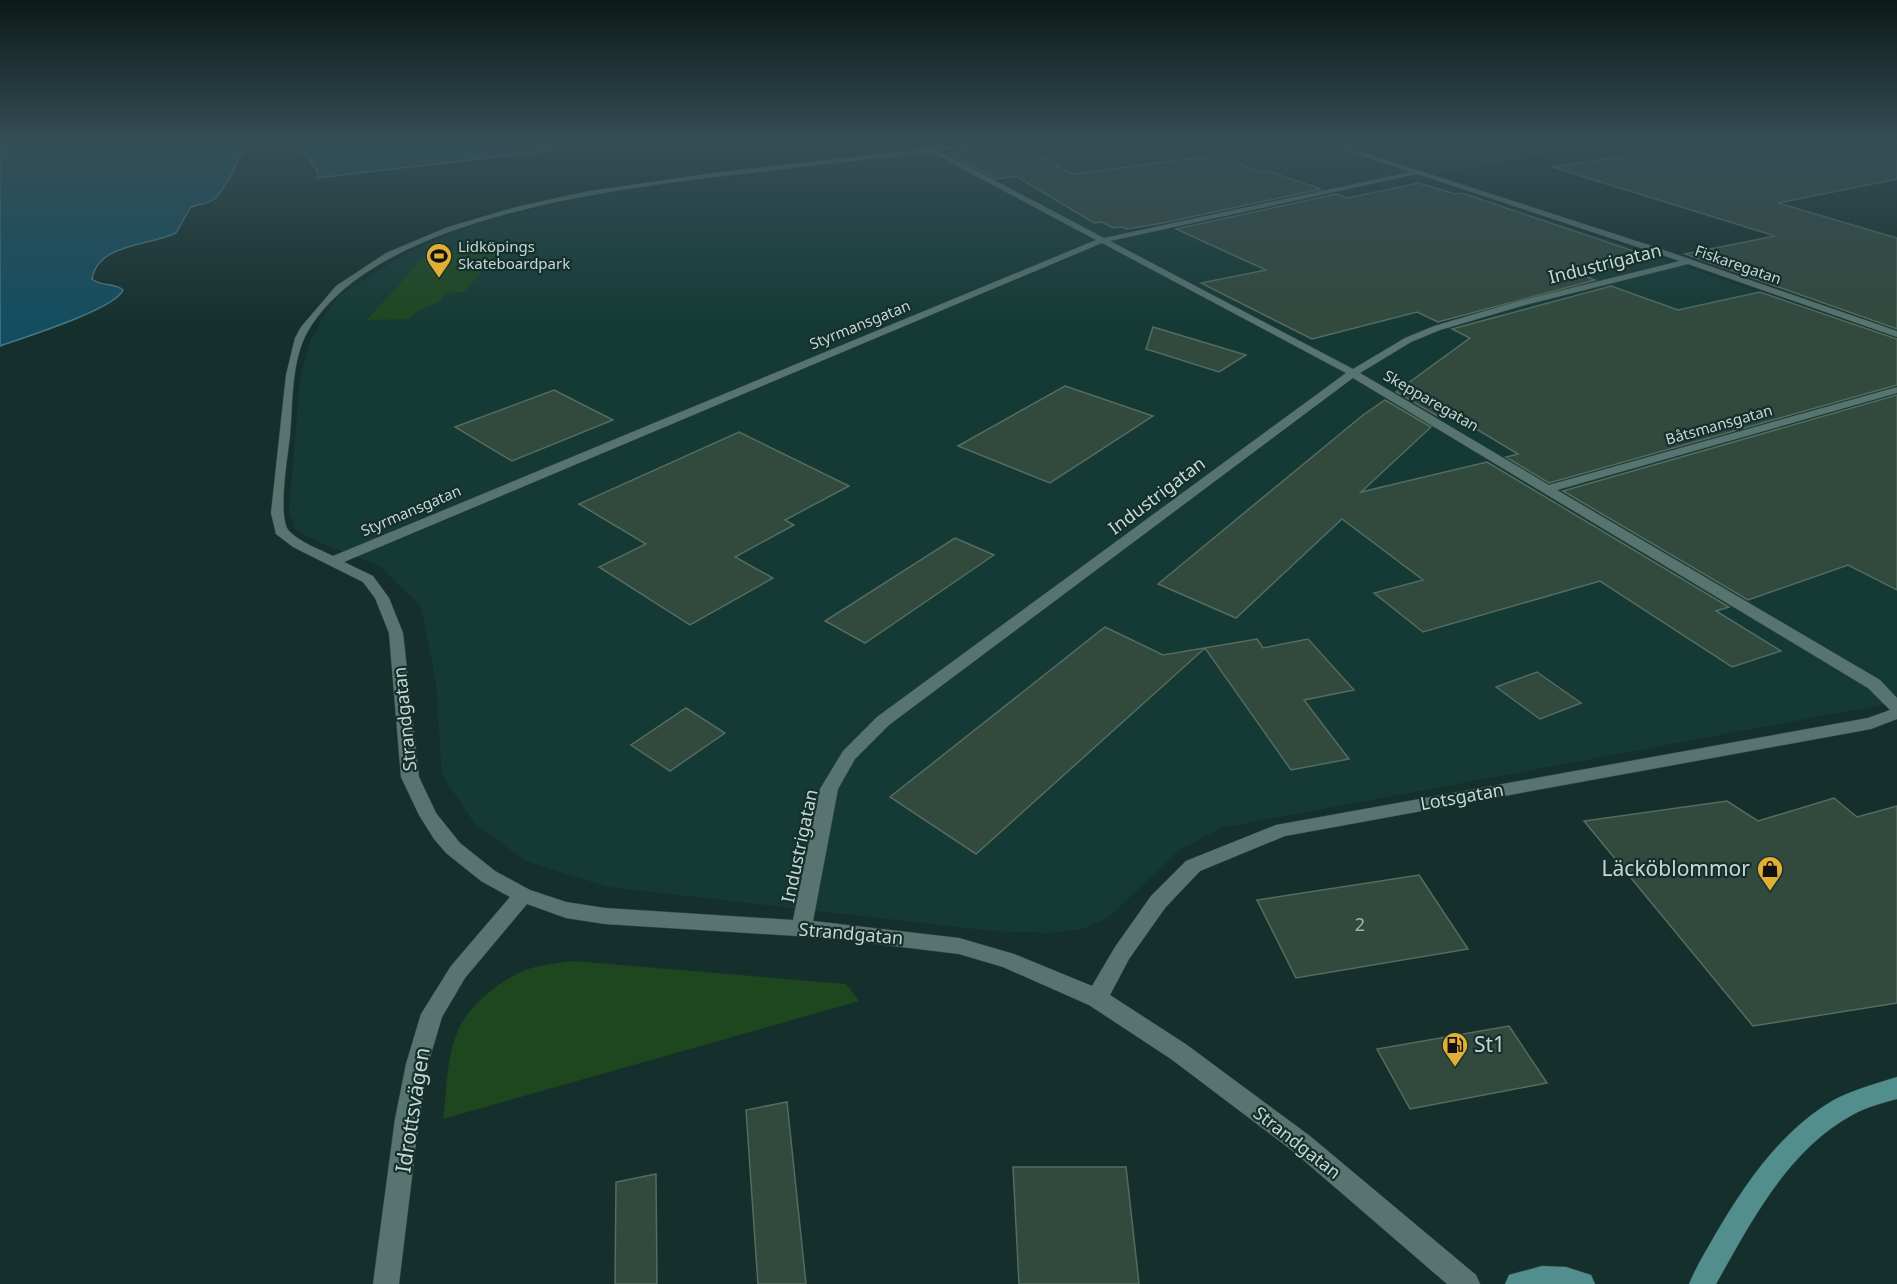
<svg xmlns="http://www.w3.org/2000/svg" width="1897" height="1284" font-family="'Noto Sans',sans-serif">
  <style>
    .built { fill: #153a35 }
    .green { fill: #1e4720 }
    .water { fill: #134e60; stroke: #497783; stroke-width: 1.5 }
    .building { fill: #32493e; stroke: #546c60; stroke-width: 1.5 }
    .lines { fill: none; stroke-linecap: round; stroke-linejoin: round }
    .minor-casing { stroke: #344a46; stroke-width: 1 }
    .secondary-casing { stroke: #344a46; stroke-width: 1 }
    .minor { fill: #587470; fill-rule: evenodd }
    .secondary { fill: #528e8e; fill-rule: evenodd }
    .labels { text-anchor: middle; stroke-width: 4.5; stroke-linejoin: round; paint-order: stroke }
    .far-poi-label { font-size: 15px; fill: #c7d7d4; stroke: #15302c; text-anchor: start }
    .far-street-label { font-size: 15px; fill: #c7d7d4; stroke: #15302c }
    .street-label { font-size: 18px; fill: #c7d7d4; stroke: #15302c }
    .near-number-label { font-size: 18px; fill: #a2b4ae }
    .near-poi-label { font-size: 21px; fill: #c7d7d4; stroke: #15302c; text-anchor: end }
    .near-street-label { font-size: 21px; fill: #c7d7d4; stroke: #15302c }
  </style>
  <rect width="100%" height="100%" fill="#15302c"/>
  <path class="built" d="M898,144H1606L1423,176L1897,340V702L1221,828L1179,850L1109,917L1082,929L1049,933L993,931L609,887L528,862L475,824L442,775L436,682L421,606L380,566L316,541L295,529L289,510L300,380L310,342L322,319L340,295L408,252L452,233L499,217L607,193L915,154Z"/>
  <path class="green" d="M463,249L496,254L464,292L445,293L439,302L418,311L409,319L367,320L426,254Z
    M573,961L846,984L859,1001L443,1119C447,1092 446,1059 457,1033C466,1009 493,986 515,975C532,965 553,964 573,961Z"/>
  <path class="water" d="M0,144H245C241,157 224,192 213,200C207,204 197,204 190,208L176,233C149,246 98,243 92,279C101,287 114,282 123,290C116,309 22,338 0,346Z
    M293,144H549L555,150L317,178L318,172L309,159Z"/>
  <path class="building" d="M1704,144L1724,146L1738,144H1870L1897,150V179L1778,203L1897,238V329L1685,254L1775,236L1552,167Z
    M1016,145L1073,174L1217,155L1260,172L1268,171L1321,189L1163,223L1127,229L1122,227L1113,228L1102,222L1094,223L1016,176L996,179L948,153Z
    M1418,183L1455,194L1462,193L1651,257L1580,274L1595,280L1438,322L1417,312L1312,339L1201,283L1266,270L1176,229L1336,194L1348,198Z
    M1611,286L1678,310L1760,292L1897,339V385L1549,483L1506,457L1518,454L1448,412L1441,418L1396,392L1470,338L1452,329Z
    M1153,327L1246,355L1219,372L1146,349Z
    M1065,386L1153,416L1050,483L958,446Z
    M554,390L613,420L512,461L455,427Z
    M1897,395V590L1848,565L1748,600L1563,491Z
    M1385,400L1431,427L1361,492L1487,462L1729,607L1716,611L1781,651L1732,667L1600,581L1423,632L1374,593L1423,580L1342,519L1236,618L1158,584L1363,415Z
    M739,432L849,486L785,520L794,525L735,557L773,578L690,625L599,567L646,544L579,504Z
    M955,538L994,555L865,643L825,621Z
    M1105,627L1163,655L1257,639L1263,648L1308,639L1354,690L1304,700L1349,759L1291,770L1205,648L976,854L890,797Z
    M1537,672L1581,703L1540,719L1496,687Z
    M686,708L725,733L670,771L631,745Z
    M1834,798L1857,817L1897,806V1003L1753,1026L1584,821L1727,801L1758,821Z
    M1419,875L1468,949L1296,978L1257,900Z
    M1509,1026L1547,1083L1410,1109L1377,1049Z
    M787,1102L806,1284H758L746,1110Z
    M1013,1167H1126L1139,1284H1019Z
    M656,1174L657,1284H615L616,1182Z"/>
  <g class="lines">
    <g class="minor-casing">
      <path id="minor" d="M968,144H986L939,151L1104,238L1410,172L1328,144H1337L1655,247L1897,331V337L1688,264L1525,305L1440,330L1411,342L1360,373L1549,485L1897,387V393L1557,490L1880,680L1897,698V719L1871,729L1285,836L1200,871L1165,908L1129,959L1110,995L1187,1045L1310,1136L1476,1275L1480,1284H1447L1294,1152L1171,1059L1089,1005L1003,967L959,954L828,938L605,924L566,918L527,904L465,978L442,1017L428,1064L419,1119L399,1284H373L395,1119L406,1064L421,1014L451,966L510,897L481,881L446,853L434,839L419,815L401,777L389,633L375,598L363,582L293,547L276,534L271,513L286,375L295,338L301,327L336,286L386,253L448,227L516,207L589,191L721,172ZM931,152L1096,240L333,556C319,549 301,543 289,531C277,518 288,454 290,436C293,403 291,360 308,331C377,214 627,187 752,173C811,166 871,159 931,152ZM1417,174L1680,261L1519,301L1434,326L1405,338L1353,369L1110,241ZM1102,243L1346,373L877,717L843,751L820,789L793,920L605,908L566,902L530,890L495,871L460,843L436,813L419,777L403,633L389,598L373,576L344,562ZM1353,378L1868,688L1890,710L1868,718L1276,825L1186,861L1151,896L1115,947L1092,986L1014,954L959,938L813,921L838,789L855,759L889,725Z
        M1891,144H1897V146L1892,145Z"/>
    </g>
    <g class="secondary-casing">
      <path id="secondary" d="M1897,1077V1099C1882,1103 1867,1107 1854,1114C1788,1149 1751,1222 1716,1284H1689C1696,1267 1706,1251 1715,1235C1745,1184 1780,1132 1832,1101C1852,1090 1875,1084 1897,1077Z
        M1542,1266L1566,1267L1591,1275L1595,1284H1505L1509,1275Z"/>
    </g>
    <use href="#minor" class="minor"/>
    <use href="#secondary" class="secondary"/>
  </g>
  <linearGradient id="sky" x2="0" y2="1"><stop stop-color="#0c1a18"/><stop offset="0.44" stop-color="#354e56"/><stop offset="1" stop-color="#354e56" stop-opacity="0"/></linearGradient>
  <rect width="1897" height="324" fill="url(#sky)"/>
  <defs>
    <g id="stadium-pin" transform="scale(1.35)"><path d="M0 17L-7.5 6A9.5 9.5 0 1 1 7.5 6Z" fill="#e1af34" stroke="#15302c"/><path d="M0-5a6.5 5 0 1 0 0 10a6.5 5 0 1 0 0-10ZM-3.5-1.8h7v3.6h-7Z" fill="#111"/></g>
    <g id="shop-pin" transform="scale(1.35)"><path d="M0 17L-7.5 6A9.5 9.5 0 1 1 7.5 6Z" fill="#e1af34" stroke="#15302c"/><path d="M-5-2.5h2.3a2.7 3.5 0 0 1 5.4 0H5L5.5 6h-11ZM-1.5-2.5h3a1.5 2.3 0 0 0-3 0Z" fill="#111"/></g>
    <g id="fuel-pin" transform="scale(1.35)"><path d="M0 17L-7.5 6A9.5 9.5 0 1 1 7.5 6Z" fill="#e1af34" stroke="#15302c"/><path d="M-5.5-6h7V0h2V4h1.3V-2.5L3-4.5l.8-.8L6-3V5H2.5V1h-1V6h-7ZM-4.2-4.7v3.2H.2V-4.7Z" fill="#111"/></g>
  </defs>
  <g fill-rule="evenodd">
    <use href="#stadium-pin" x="439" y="256"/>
    <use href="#shop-pin" x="1770" y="869"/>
    <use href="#fuel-pin" x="1455" y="1045"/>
  </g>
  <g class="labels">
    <g class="far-poi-label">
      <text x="458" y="252">Lidköpings<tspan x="458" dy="17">Skateboardpark</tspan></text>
    </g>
    <g class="far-street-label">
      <text transform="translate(1738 265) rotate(19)" y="5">Fiskaregatan</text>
      <text transform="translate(860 325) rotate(-22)" y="5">Styrmansgatan</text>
      <text transform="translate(1431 401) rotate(30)" y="5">Skepparegatan</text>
      <text transform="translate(1719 425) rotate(-16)" y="5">Båtsmansgatan</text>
      <text transform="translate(411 511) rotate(-23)" y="5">Styrmansgatan</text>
    </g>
    <g class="street-label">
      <text transform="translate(1605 264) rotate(-14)" y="6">Industrigatan</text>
      <text transform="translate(1157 496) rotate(-37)" y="6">Industrigatan</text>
      <text transform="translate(405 719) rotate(-96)" y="6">Strandgatan</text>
      <text transform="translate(1462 797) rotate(-10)" y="6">Lotsgatan</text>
      <text transform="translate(800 846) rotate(-78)" y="6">Industrigatan</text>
      <text transform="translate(851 934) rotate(5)" y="6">Strandgatan</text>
      <text transform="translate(1297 1143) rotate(38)" y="6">Strandgatan</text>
    </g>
    <g class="near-number-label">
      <text x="1360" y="931">2</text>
    </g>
    <g class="near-poi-label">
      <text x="1750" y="876">Läcköblommor</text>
      <text x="1474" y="1052" text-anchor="start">St1</text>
    </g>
    <g class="near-street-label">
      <text transform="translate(413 1110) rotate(-81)" y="7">Idrottsvägen</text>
    </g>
  </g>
</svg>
